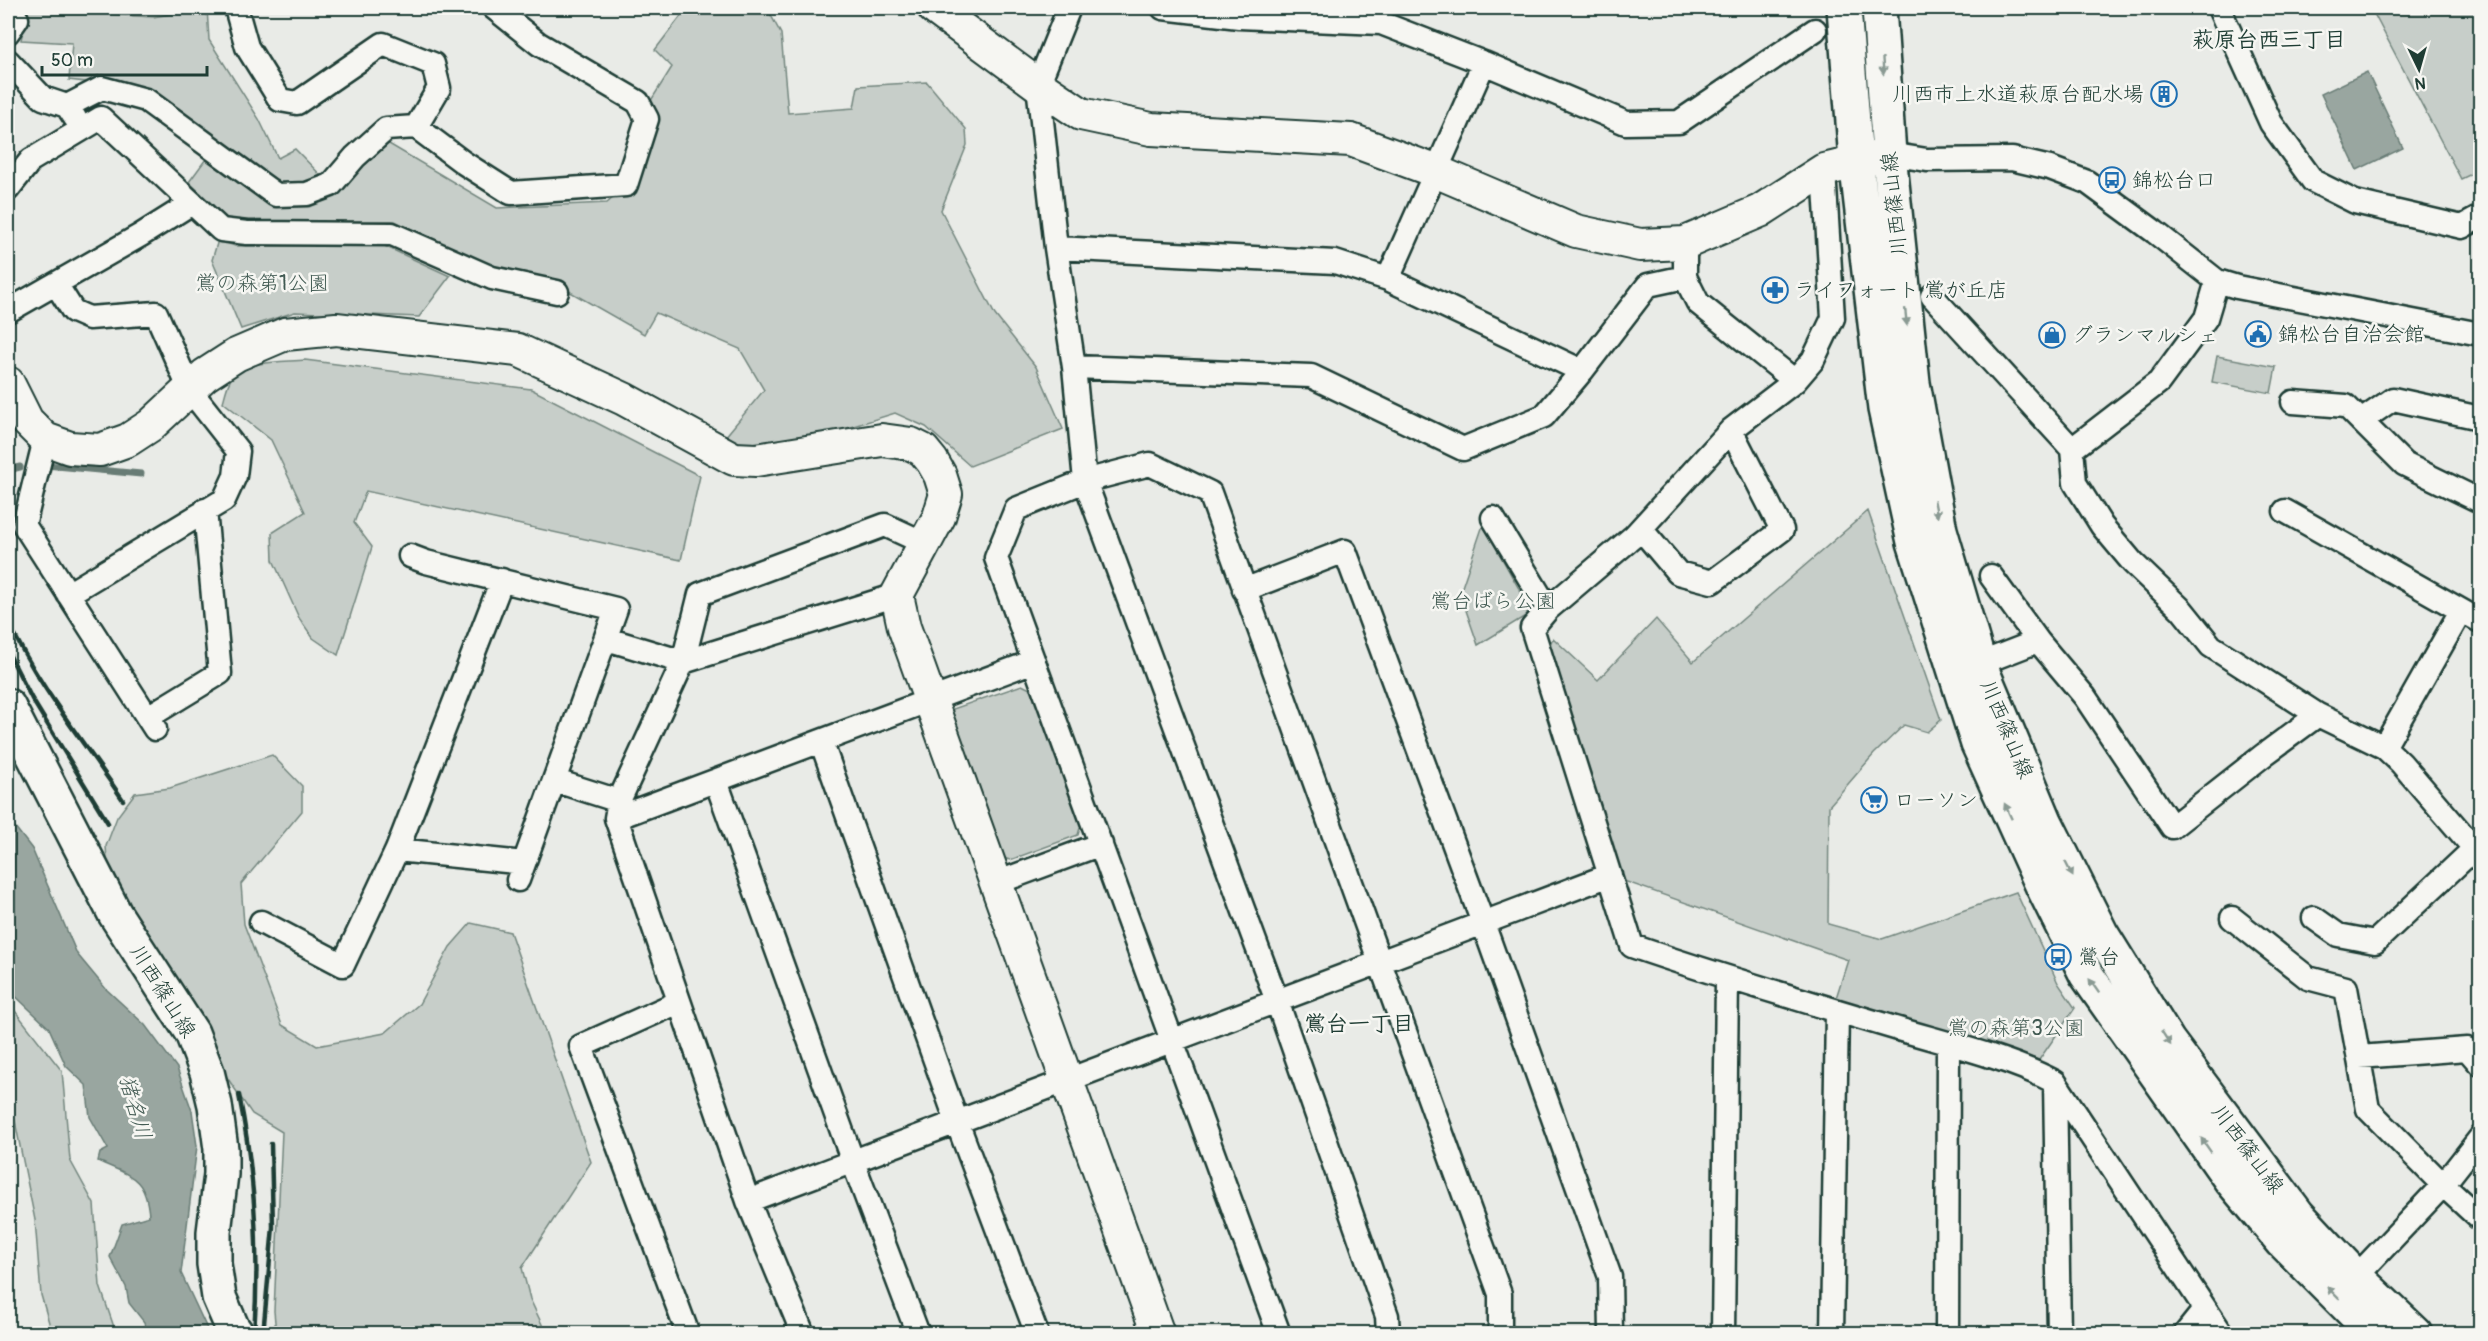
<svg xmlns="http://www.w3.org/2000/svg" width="2488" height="1341" font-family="Pangolin,'Klee One',sans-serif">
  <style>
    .green { fill: #c7cec9; stroke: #73867e; stroke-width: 1.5 }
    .water { fill: #99a6a0; stroke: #687c75; stroke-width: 1.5 }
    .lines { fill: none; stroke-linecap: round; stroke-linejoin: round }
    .stream { stroke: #687c75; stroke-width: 7 }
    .street-casing { stroke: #1f3d34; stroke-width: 27 }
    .secondary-casing { stroke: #1f3d34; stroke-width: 36 }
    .primary-casing { stroke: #1f3d34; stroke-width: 38 }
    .street { stroke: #f6f6f2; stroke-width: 22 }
    .secondary { stroke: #f6f6f2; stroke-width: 32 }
    .primary { stroke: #f6f6f2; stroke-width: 33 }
    .rail { stroke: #1f3d34; stroke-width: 4.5 }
    .oneway { fill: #8a9a93 }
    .labels { text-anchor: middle; stroke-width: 5; stroke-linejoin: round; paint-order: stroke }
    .poi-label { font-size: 21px; fill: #1f3d34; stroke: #f6f6f2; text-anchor: start }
    .street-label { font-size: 21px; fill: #1f3d34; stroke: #f6f6f2 }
    .park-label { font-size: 21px; fill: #415a52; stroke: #f6f6f2 }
    .neighbourhood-label { font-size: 22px; font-weight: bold; fill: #1f3d34; stroke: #f6f6f2 }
    .water-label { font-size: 22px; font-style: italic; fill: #445c54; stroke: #f6f6f2 }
  </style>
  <rect width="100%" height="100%" fill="#e9ebe7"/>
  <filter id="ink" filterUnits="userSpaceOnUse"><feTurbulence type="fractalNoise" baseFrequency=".0167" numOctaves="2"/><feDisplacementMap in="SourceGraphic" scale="12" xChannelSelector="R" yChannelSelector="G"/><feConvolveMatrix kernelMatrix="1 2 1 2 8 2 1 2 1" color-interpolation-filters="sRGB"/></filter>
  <g filter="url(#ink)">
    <path class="green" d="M207,8L209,40L259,119L278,158L295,149L336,191L384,141L497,208L607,203L636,178L650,102L672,67L655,50L687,8H767L781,34L788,113L854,108L858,86L927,82L966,129L967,145L941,210L995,315L1036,367L1063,429L970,466L926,427L895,413L767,453L725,437L764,390L740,349L656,313L644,334L560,286L489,268L395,221L232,223L189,182L217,144L143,89L69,80L72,43L21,40L27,9L153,17Z
      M2371,8H2480V170L2461,179Z
      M218,240L235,246L382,245L450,276L419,317L295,312L241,329L212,260Z
      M2217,356L2276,367L2271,393L2212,382Z
      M305,360L531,389L700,476L681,560L366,491L354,523L372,547L338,655L313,638L299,618L273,560L272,533L305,512L271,440L223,402C226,392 228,379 237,372C251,361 287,362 305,360Z
      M1868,511L1941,720L1927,732L1904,725L1874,754L1829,806L1828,924L1882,939L2016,892L2058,983L2075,1008L2039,1060L1836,998L1848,960L1621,880L1547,651L1553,638L1598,680L1656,619L1693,662Z
      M1483,525L1532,612L1478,645L1460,593Z
      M1022,685L1034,691L1082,821L1078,835L1010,860L1000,857L951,717L953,709Z
      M272,755L302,786V811L241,884L244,924L282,1025L317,1046L385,1033L419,1004L450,947L471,923L510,932L591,1162L522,1268L530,1299L546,1333H276L274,1311L282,1132L252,1114L226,1076L175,980L108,875L106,846L117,817L135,793L170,788Z
      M8,1002L62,1071L70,1160L94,1204L100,1286L116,1333H52L41,1295L35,1220L15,1121L8,1104Z"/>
    <path class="water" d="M2367,72L2403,148L2357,170L2321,94Z
      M8,818L32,849L77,954L106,989L145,1025L177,1068L192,1111L197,1146L181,1273L209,1333H144L146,1329L144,1322L129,1303L126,1287L110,1257L122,1224L149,1216C146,1176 130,1176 98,1161L100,1153L108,1149L90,1117L86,1085L66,1066L49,1028L8,989Z"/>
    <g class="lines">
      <path class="stream" d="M46,465L141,474
        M8,470L20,467"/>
      <g class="street-casing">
        <path id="street" d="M236,8L247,47L280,100L297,103L383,44L433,64L439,88L416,127
          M1069,8L1038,85L1056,248L1074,367L1085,481L1277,1001L1387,1316L1388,1334
          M1163,8L1239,17L1381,23L1484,63L1626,123L1679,122L1815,30
          M2219,8L2271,123L2313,181L2355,202L2462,227L2480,217
          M8,32L17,19L11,8
          M8,61L43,98L67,106L75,118
          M67,106L102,88L146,100L276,195L307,194L331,185L355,157L386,129L416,127L464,163L511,193L626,185L647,119L638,102L539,44L494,8
          M1889,154L1927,160L2012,159L2050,168L2087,182L2155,232L2217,281L2237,287L2480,334
          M8,189L31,160L101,118L221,230L247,233L392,234L492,278L557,292
          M1056,248L1335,262L1388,279L1582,371
          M1388,279L1484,63
          M56,284L73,311L89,318L156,313L190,390L238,451L235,476L224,500L68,594
          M1932,296L2072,449L2159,382L2206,318L2217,281
          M8,311L141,235L192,203
          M1074,367L1311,376L1463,449L1544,416L1582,371L1648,285L1685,277V243
          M1795,381L1813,360L1833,318L1824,170
          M2293,402L2346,406L2404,464L2480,501
          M2361,421L2393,399L2480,418
          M45,439L24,525L155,729
          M2072,449L2075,483L2102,526L2133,563L2182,610L2211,646L2318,715L2384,747L2401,763L2480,855
          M2285,511L2480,621
          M1493,518L1548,609L1532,628L1632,946C1719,976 1807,1002 1895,1028C1945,1043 2010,1058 2055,1082L2222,1334
          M1641,529L1678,573L1712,582L1782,530L1731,430
          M410,556L426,562L616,609L518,880
          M1991,576L2038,641
          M1244,590L1345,551L1483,923L1610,1277L1611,1334
          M1548,609L1634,536L1731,430L1795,381L1698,303L1685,277
          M607,639L683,662L700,594L885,525L924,543
          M1966,669L2038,641L2085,697L2172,827L2265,754L2318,715
          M148,717L220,673L205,510
          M821,741L957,1122L1037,1334
          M2384,747L2461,611
          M556,781L619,801
          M716,781L853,1162L918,1334
          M616,818L1034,661
          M397,850L524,863
          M996,883L1101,844
          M2232,918L2308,978L2346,988L2368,1109L2443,1185L2480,1219
          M2314,918L2338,935L2375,942L2475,848
          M261,922L343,965L397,850L502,580
          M679,1002L581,1046L688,1334
          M2359,1057L2467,1049L2480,1064
          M2055,1082L2059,1334
          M748,1201L1610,875
          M2356,1277L2443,1185L2480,1138
          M803,1334L748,1201L616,818L619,801L683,662L897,595
          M1279,1334L996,558L1016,509L1085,481L1150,464L1210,493L1500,1294V1334
          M1723,1334L1727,978
          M1832,1334L1837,1011
          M1947,1334L1948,1044
          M2185,1334L2205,1309"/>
      </g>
      <g class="secondary-casing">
        <path id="secondary" d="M934,8L1038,85L1081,114L1151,129L1351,140L1435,171L1576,231L1640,245L1685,243L1760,211L1824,170L1882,156
          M8,383L27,421L45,439L70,448L100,450L128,440L151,425L205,375L236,355L285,334L336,329L518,350L624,399L734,459L756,460L882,440L911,444L923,450L932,461L940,475L946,494L939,517L897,595L904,627L1158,1334"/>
      </g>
      <g class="primary-casing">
        <path id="primary" d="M1844,8L1856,160L1885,409L1914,542L1978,744L2042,885L2086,974L2230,1179L2282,1241L2375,1334
          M1879,8L1889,154L1913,383L1940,530L1979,663L2046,823L2101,933L2168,1041L2298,1215L2356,1277L2416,1334
          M8,706L115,914L192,1033L207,1072L215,1105L221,1149V1174L214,1232V1264L219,1297L232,1327L237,1334"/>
      </g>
      <use href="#street" class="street"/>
      <use href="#secondary" class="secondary"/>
      <use href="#primary" class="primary"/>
      <path class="rail" d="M8,621C37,685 84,742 123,800
        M8,652L32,699L108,823
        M239,1095C255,1174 260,1253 254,1334
        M263,1334L273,1227L271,1144"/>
    </g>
    <defs><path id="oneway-solid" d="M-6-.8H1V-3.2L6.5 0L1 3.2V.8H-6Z" transform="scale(1.5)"/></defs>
    <g class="oneway">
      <use href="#oneway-solid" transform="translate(1883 66) rotate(86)"/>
      <use href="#oneway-solid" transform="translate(1906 317) rotate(84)"/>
      <use href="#oneway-solid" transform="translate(1936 509) rotate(79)"/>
      <use href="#oneway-solid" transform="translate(2008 811) rotate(-115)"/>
      <use href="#oneway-solid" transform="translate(2069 869) rotate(63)"/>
      <use href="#oneway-solid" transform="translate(2094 986) rotate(-125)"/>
      <use href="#oneway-solid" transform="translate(2166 1038) rotate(57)"/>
      <use href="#oneway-solid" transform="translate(2206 1145) rotate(-125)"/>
      <use href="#oneway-solid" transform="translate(2333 1293) rotate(-135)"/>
    </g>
  </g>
  <defs>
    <g id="building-ring" transform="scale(1.35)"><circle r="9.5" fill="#f6f6f2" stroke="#1f6fb2" stroke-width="1.5"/><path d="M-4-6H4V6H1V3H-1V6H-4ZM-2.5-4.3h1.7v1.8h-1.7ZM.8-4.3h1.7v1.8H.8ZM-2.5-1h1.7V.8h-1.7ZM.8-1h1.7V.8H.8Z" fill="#1f6fb2"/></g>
    <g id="bus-ring" transform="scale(1.35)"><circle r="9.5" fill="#f6f6f2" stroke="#1f6fb2" stroke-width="1.5"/><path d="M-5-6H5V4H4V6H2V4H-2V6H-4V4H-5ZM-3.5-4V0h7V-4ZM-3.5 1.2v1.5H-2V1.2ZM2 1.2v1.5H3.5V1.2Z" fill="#1f6fb2"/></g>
    <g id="pharmacy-ring" transform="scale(1.35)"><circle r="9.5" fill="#f6f6f2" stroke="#1f6fb2" stroke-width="1.5"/><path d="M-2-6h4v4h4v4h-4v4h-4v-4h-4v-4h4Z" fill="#1f6fb2"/></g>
    <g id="civic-ring" transform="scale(1.35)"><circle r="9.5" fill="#f6f6f2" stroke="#1f6fb2" stroke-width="1.5"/><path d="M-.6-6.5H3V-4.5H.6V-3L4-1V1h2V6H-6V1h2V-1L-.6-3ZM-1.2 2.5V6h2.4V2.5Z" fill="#1f6fb2"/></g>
    <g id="shop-ring" transform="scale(1.35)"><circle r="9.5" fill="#f6f6f2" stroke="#1f6fb2" stroke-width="1.5"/><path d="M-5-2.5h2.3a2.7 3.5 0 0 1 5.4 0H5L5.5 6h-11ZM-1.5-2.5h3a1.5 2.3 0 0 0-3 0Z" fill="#1f6fb2"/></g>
    <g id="supermarket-ring" transform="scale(1.35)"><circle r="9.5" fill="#f6f6f2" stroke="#1f6fb2" stroke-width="1.5"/><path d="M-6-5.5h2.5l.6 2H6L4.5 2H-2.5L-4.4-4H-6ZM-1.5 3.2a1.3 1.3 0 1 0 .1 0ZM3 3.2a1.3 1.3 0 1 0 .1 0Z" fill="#1f6fb2"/></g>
  </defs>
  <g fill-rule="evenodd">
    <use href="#building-ring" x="2164" y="94"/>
    <use href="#bus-ring" x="2112" y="180"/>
    <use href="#pharmacy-ring" x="1775" y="290"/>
    <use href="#civic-ring" x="2258" y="334"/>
    <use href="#shop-ring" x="2052" y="335"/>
    <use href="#supermarket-ring" x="1874" y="800"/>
    <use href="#bus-ring" x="2058" y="957"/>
  </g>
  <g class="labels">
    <g class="poi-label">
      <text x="2144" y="101" text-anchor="end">川西市上水道萩原台配水場</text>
      <text x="2132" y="187">錦松台口</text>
      <text x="1794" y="297">ライフォート 鴬が丘店</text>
      <text x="2278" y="341">錦松台自治会館</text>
      <text x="2072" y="342">グランマルシェ</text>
      <text x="1894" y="807">ローソン</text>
      <text x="2078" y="964">鶯台</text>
    </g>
    <g class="street-label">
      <text transform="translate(1894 204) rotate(-96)" y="7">川西篠山線</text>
      <text transform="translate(2007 729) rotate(67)" y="7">川西篠山線</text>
      <text transform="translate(163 991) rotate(58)" y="7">川西篠山線</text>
      <text transform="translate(2248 1149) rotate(53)" y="7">川西篠山線</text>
    </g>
    <g class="park-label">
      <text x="262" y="290">鴬の森第1公園</text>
      <text x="1493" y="608">鴬台ばら公園</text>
      <text x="2016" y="1035">鴬の森第3公園</text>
    </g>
    <g class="neighbourhood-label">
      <text x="2269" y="47">萩原台西三丁目</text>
      <text x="1359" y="1031">鴬台一丁目</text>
    </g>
    <g class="water-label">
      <text transform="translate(136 1107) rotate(74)" y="8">猪名川</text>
    </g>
  </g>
  <rect width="2488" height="1341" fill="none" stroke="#f6f6f2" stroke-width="30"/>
  <rect x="15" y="15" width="2458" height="1311" fill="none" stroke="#1f3d34" stroke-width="2" filter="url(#ink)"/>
  <g transform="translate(2419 69) rotate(175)" stroke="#f6f6f2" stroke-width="4.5" paint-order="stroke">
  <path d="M0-4.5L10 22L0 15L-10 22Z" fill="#1f3d34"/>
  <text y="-9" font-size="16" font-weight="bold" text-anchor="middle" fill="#1f3d34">N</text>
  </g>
  <path d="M42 66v9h165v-9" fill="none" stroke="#1f3d34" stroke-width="3"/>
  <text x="51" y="66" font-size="18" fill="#1f3d34" stroke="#f6f6f2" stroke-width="4.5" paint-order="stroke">50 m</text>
</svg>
